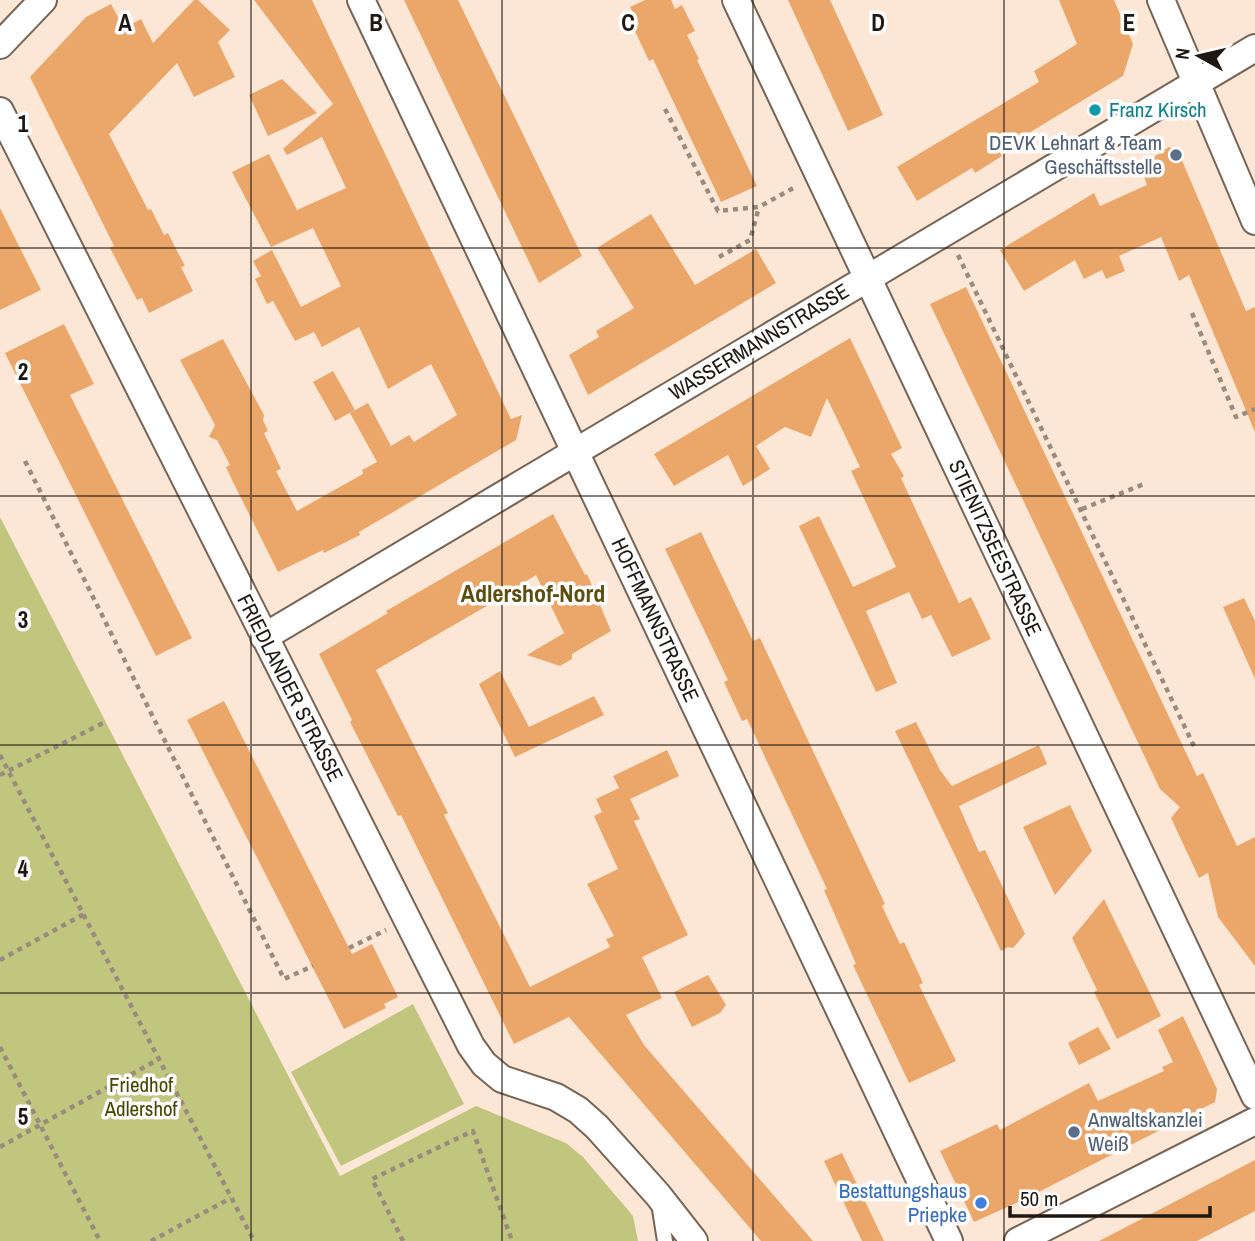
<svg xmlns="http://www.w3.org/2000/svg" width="1255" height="1241" font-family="'Archivo Narrow',sans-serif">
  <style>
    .green { fill: #c0c67e }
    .building { fill: #eba66a }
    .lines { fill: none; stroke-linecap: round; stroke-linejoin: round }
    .service-casing { stroke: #766455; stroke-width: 18 }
    .minor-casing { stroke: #766455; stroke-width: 30 }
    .path { stroke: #9a8b7f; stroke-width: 4.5; stroke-dasharray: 5 5; stroke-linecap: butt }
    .service { stroke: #fff; stroke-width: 14 }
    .minor { stroke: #fff; stroke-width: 26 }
    .grid { fill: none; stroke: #1f1712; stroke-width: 2; stroke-opacity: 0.55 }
    .culture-dot { fill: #0f9aa8; stroke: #fff; stroke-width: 2.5 }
    .service-dot { fill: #5c6f8a; stroke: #fff; stroke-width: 2.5 }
    .shop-dot { fill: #3f7fe0; stroke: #fff; stroke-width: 2.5 }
    .labels { text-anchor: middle; stroke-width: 7; stroke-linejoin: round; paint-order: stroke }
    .culture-label { font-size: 21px; fill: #0d838f; stroke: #fff; text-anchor: start }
    .service-label { font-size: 21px; fill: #4e5e75; stroke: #fff; text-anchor: end }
    .street-label { font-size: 21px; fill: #1f1712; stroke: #fff }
    .park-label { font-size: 21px; fill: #454700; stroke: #fff }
    .shop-label { font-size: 21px; fill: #366cbe; stroke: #fff; text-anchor: end }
    .quarter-label { font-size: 24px; font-weight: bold; fill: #5d4e0f; stroke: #fff }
    .grid-label { font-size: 23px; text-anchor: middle; font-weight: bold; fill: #1f1712; stroke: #fff; stroke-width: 7; stroke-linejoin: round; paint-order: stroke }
  </style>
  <rect width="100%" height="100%" fill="#fce7d6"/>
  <path class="green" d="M0,517L340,1176L476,1106L566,1143L583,1157L633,1216L638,1241H0Z
    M413,1004L464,1104L341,1166L291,1072Z"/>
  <path class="building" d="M194,0H198L230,30L218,42L235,77L194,97L177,63L109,134L148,210L151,209L164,235L168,233L174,245L185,266L181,267L193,291L149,313L142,298L137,300L110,248L114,246L30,77L86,17L111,4L124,28L141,19L153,43Z
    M254,0H312L511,419L522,415L516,440L359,532L360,535L324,553L323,550L278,572L232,480L226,467L230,465L217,440L209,437L215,425L180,360L223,339L264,415L263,420L268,431L264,433L281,469L276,471L297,511L363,474L362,470L377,462L350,413L368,403L391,446L409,435L414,442L457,415L431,364L388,389L359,327L322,347L314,332L295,341L273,301L267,304L255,279L261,276L253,261L272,250L301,307L341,286L313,228L271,247L232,172L269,154L297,210L346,188L322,137L287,155L283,149L333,104Z
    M404,0H458L582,256L539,283Z
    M645,0H671L675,9L682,5L695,31L687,35L699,59L697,60L757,186L721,202L653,59L649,61L633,27L639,24L630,7Z
    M788,0H830L883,115L848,131Z
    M1059,0H1114L1133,44L1123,76L999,151L1002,156L975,173L972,168L917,201L897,167L1039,82L1034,71L1077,44Z
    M282,79L317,113L268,136L249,95Z
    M1169,147L1178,151L1246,311L1255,307V432L1189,275L1179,281L1161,237L1119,256L1125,271L1106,279L1102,270L1084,279L1075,260L1024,291L1000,250L1094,193L1100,206L1147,185L1140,166Z
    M0,208L41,290L0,310Z
    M651,214L695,285L756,249L776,283L588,395L569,355L599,337L596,331L634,308L597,248Z
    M966,287L1197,776L1203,773L1237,846L1255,837V966L1218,917L1208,873L1199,878L1171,818L1180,807L1160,789L930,304Z
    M64,324L94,384L70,395L192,638L156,656L5,353Z
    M850,338L902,448L891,454L904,476L901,478L959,603L971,597L991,639L952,657L931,615L922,619L909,592L866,611L897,683L876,692L799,526L819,516L853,587L896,567L851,471L860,467L827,398L811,437L785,427L756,446L770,469L743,486L728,455L674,486L654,454Z
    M333,371L355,410L335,421L313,382Z
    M553,514L585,575L587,574L611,631L572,654V659L560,666L527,655L564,633L536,575L485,607L376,670L448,813L444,815L530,987L610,947L606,939L614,936L587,884L618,869L594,816L602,812L596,799L619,788L613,776L667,750L679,776L630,799L640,819L634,821L688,935L642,957L662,998L626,1015L644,1045L813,1241H761L569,1017L514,1044L401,815L398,816L350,722L352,720L319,654L388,613L386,611Z
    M701,532L753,641L760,638L885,904L882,906L900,944L904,942L923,983L919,985L956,1061L909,1083L853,965L856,964L824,890L827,889L747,719L742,721L724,682L728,680L665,549Z
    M1244,598L1255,621V679L1223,607Z
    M500,671L529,727L594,696L604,715L515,757L479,684Z
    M224,701L352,954L372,944L398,997L384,1004L386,1008L344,1029L187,720Z
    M916,722L940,770L952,786L1039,745L1047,764L959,806L979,852L985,850L1025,934L1013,948L1008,947L1001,951L895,731Z
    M1070,805L1092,851L1055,895L1023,827Z
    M1104,899L1161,1016L1117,1039L1094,992L1097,990L1072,938Z
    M708,975L726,1005L720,1013L692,1027L674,992Z
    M1183,1016L1217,1089L1215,1102L1023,1200L974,1222L940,1151L997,1124L1000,1130L1089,1083L1098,1101L1164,1071L1162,1067L1173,1062L1158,1030Z
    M1098,1027L1111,1049L1079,1065L1068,1043Z
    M842,1153L884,1241H862L824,1161Z
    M1255,1160V1211L1197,1241H1099Z"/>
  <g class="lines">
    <g class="service-casing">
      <path id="service" d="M659,1203L665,1241"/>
    </g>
    <g class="minor-casing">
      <path id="minor" d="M361,0L949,1241
        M736,0L1255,1096
        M1161,0L1255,221
        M0,45L43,0
        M0,111L471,1046L484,1064L502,1079L556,1097L578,1110L597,1127L658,1195L694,1241
        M264,637L1255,48
        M1018,1241L1255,1121"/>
    </g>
    <path class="path" d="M665,109L718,211L759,207L797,186
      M958,255L1194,746
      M719,257L750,240L759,207
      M1192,313L1236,417L1255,409
      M25,461L284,979L313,966
      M1082,509L1144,484
      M0,755L254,1241
      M0,775L107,721
      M349,948L386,930
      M0,960L84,914
      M0,1047L100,1241
      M0,1147L159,1059
      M151,1241L231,1198
      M403,1241L372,1179L473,1131L512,1241"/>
    <use href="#service" class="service"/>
    <use href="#minor" class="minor"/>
  </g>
  <path class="grid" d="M251,0V1241M502,0V1241M753,0V1241M1004,0V1241M0,248H1255M0,496H1255M0,745H1255M0,993H1255"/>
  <circle class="culture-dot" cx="1095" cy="110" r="7"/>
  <g class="service-dot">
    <circle cx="1176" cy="155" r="7"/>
    <circle cx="1074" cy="1132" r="7"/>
  </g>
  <circle class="shop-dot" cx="981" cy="1203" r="7"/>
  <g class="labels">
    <g class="culture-label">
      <text x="1109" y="117">Franz Kirsch</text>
    </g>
    <g class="service-label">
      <text x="1162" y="150">DEVK Lehnart &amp; Team<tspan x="1162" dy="24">Geschäftsstelle</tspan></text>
      <text x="1088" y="1127" text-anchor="start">Anwaltskanzlei<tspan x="1088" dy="24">Weiß</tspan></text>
    </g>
    <g class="street-label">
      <text transform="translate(759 342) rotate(-31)" y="7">WASSERMANNSTRASSE</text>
      <text transform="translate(995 548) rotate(65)" y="7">STIENITZSEESTRASSE</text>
      <text transform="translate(655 620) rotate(65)" y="7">HOFFMANNSTRASSE</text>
      <text transform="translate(290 688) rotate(63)" y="7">FRIEDLANDER STRASSE</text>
    </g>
    <g class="park-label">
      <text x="141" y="1092">Friedhof<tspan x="141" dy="24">Adlershof</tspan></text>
    </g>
    <g class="shop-label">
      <text x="967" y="1198">Bestattungshaus<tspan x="967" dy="24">Priepke</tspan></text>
    </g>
    <g class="quarter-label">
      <text x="533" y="602">Adlershof-Nord</text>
    </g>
  </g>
  <g class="grid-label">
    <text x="125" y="31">A</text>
    <text x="376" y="31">B</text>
    <text x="628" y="31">C</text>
    <text x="878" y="31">D</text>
    <text x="1129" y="31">E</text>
    <text x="23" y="132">1</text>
    <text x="23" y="380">2</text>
    <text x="23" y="628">3</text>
    <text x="23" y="877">4</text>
    <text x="23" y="1125">5</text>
  </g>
  <g transform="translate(1199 56) rotate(278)" stroke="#ffffff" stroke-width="5" paint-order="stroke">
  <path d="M0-5L12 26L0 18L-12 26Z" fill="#1f1712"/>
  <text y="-10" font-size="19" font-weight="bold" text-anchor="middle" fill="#1f1712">N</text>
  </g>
  <path d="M1010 1206v10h200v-10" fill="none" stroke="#1f1712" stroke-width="3.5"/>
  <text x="1020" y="1206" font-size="21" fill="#1f1712" stroke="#ffffff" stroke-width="5" paint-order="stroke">50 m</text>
</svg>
